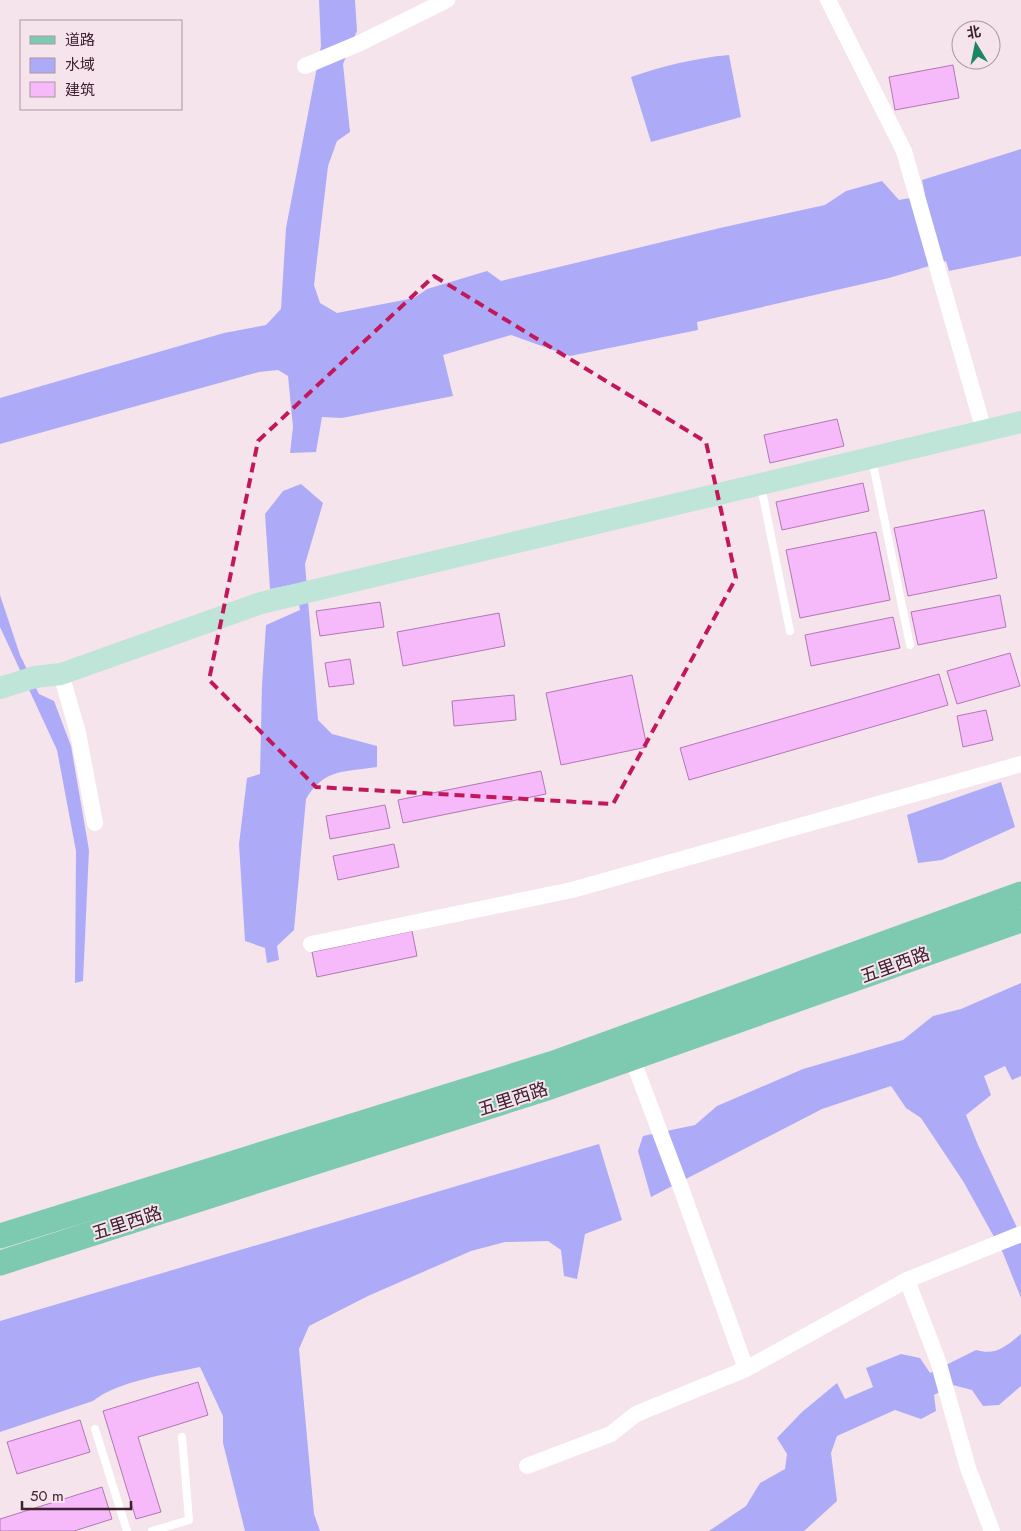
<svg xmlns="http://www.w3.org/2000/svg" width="1021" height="1531" font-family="Jost,'Noto Sans SC',sans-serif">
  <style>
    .water { fill: #adabf7 }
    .building { fill: #f6b9f9; stroke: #b178b4 }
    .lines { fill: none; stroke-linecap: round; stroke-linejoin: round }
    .service { stroke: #fff; stroke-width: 8 }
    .minor { stroke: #fff; stroke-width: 16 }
    .secondary { stroke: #bee5d7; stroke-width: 22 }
    .primary { stroke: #7dcab0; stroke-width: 25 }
    .marked { fill: none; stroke: #c2185b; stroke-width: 4; stroke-dasharray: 10 6; stroke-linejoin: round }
    .labels { text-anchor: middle; stroke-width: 4; stroke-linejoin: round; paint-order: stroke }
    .street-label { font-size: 18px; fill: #3e2031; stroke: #f5e4ec }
  </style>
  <rect width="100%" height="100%" fill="#f5e4ec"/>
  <path class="water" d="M319,0H355L357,31L343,64L350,132L337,141L328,166L314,285L320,303L337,313L414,298L427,289L487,271L501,281L720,228L825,205L846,191L882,181L899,200L925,195L922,180L1021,149V256L949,271L946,261L889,278L697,322L698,330L570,356L511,335L443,355L453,396L342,418L322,417L316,452L290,453L293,427L288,376L278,370L259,372L0,444V398L224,333L266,325L281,309L286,228L321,46Z
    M729,55L741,117L651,142L631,77C663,66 695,58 729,55Z
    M301,484L323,503L305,564L318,720L332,734L377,746V767C346,772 324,768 306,799L294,930L277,946L279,960L267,963L265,948L245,941L239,844L247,778L260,774L262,685L266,625L300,610L296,584L270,589L265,514L283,491Z
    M0,595L20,655L39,694L54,701L71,746L89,850L83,981L75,983L76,851L57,750L0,627Z
    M1001,782L1015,827L942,860L918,863L907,815Z
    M1021,983V1076L1012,1080L1005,1066L984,1076L991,1095L966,1115L978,1145L1021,1236V1298L1003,1253L963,1181L921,1118L906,1108L891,1086L822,1109L651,1197L638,1151L643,1136L695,1125L717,1106L803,1069L903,1040L933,1016L961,1009Z
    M599,1144L622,1220L585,1234L577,1279L564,1276L561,1250L548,1241L505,1242L471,1251L368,1296L309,1326L299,1349L314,1514L320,1531H245L223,1443V1416L200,1367C168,1374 118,1381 93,1401L0,1432V1321Z
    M1021,1334V1386L999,1405L983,1406L972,1390L953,1385L934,1395L936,1411L921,1419L895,1410L837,1436L831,1453L837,1501L804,1531H709L746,1506L760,1483L785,1469L787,1454L777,1438L802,1412L837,1383L845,1399L873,1387L866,1368L901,1354L920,1358L930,1373L976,1350C996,1356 1006,1346 1021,1334Z"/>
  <path class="building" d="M953,65L959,98L895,110L889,77Z
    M837,419L844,446L770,463L764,435Z
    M863,483L869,511L782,530L776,502Z
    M984,510L997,578L908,596L894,528Z
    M876,532L890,600L800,618L786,550Z
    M1000,595L1006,627L918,645L911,612Z
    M380,602L384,627L320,636L316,611Z
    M499,613L505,646L403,666L397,632Z
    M893,617L900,648L811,666L805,635Z
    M1010,653L1020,686L957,704L947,671Z
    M350,659L354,684L329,687L325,663Z
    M939,674L948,705L689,780L680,748Z
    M632,675L647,747L561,765L546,693Z
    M514,695L516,720L454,726L452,701Z
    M986,710L993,740L963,747L957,716Z
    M541,771L546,794L403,823L398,800Z
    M385,805L390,828L330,839L326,816Z
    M394,844L399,867L338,880L333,856Z
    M412,931L417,956L317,977L312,952Z
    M198,1382L208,1415L138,1437L161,1512L136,1519L103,1411Z
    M80,1420L90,1452L17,1474L7,1442Z
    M102,1487L112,1519L74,1531H0V1519Z"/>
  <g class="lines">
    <path class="service" d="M872,459L910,645
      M761,486L790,631
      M95,1429L127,1531
      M152,1531L189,1520L182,1437"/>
    <path class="minor" d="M828,0L904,151L984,431
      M305,66L360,43L447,0
      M61,674L78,733L95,823
      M311,944L572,890L1021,764
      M632,1058L681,1188L746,1369
      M907,1280L938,1361L968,1468L992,1531
      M527,1466L611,1434L636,1414L746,1369L907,1280L1021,1234"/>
    <path class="secondary" d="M0,688L35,677L61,674L261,603L1021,422"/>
    <path class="primary" d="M0,1236L554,1063L1021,894
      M0,1263L550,1087L1021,920"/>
  </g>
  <path class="marked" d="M434,276L706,442L736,578L613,804L316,787L209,680L258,441Z"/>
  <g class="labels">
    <g class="street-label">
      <text transform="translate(895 965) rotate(-20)" y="6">五里西路</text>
      <text transform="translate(513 1099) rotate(-18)" y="6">五里西路</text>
      <text transform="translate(127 1223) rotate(-18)" y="6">五里西路</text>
    </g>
  </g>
  <rect x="20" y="20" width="162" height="90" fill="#f5e4ec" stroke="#ac96a1"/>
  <rect x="30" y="36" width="25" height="8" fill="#7dcab0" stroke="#ac96a1"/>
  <text x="65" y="45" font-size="15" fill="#3e2031">道路</text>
  <rect x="30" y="58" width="25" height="15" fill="#adabf7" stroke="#ac96a1"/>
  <text x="65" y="70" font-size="15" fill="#3e2031">水域</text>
  <rect x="30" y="82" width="25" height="15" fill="#f6b9f9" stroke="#ac96a1"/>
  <text x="65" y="95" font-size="15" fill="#3e2031">建筑</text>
  <g transform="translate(976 45) rotate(350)"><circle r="24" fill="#f5e4ec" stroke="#ac96a1"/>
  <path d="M0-4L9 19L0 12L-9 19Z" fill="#1c8662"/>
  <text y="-8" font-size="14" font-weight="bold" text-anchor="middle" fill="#3e2031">北</text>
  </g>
  <path d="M22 1501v8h109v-8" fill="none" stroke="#3e2031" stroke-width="2.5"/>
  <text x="30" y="1501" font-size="15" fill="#3e2031" stroke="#f5e4ec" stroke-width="4" paint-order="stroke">50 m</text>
</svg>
